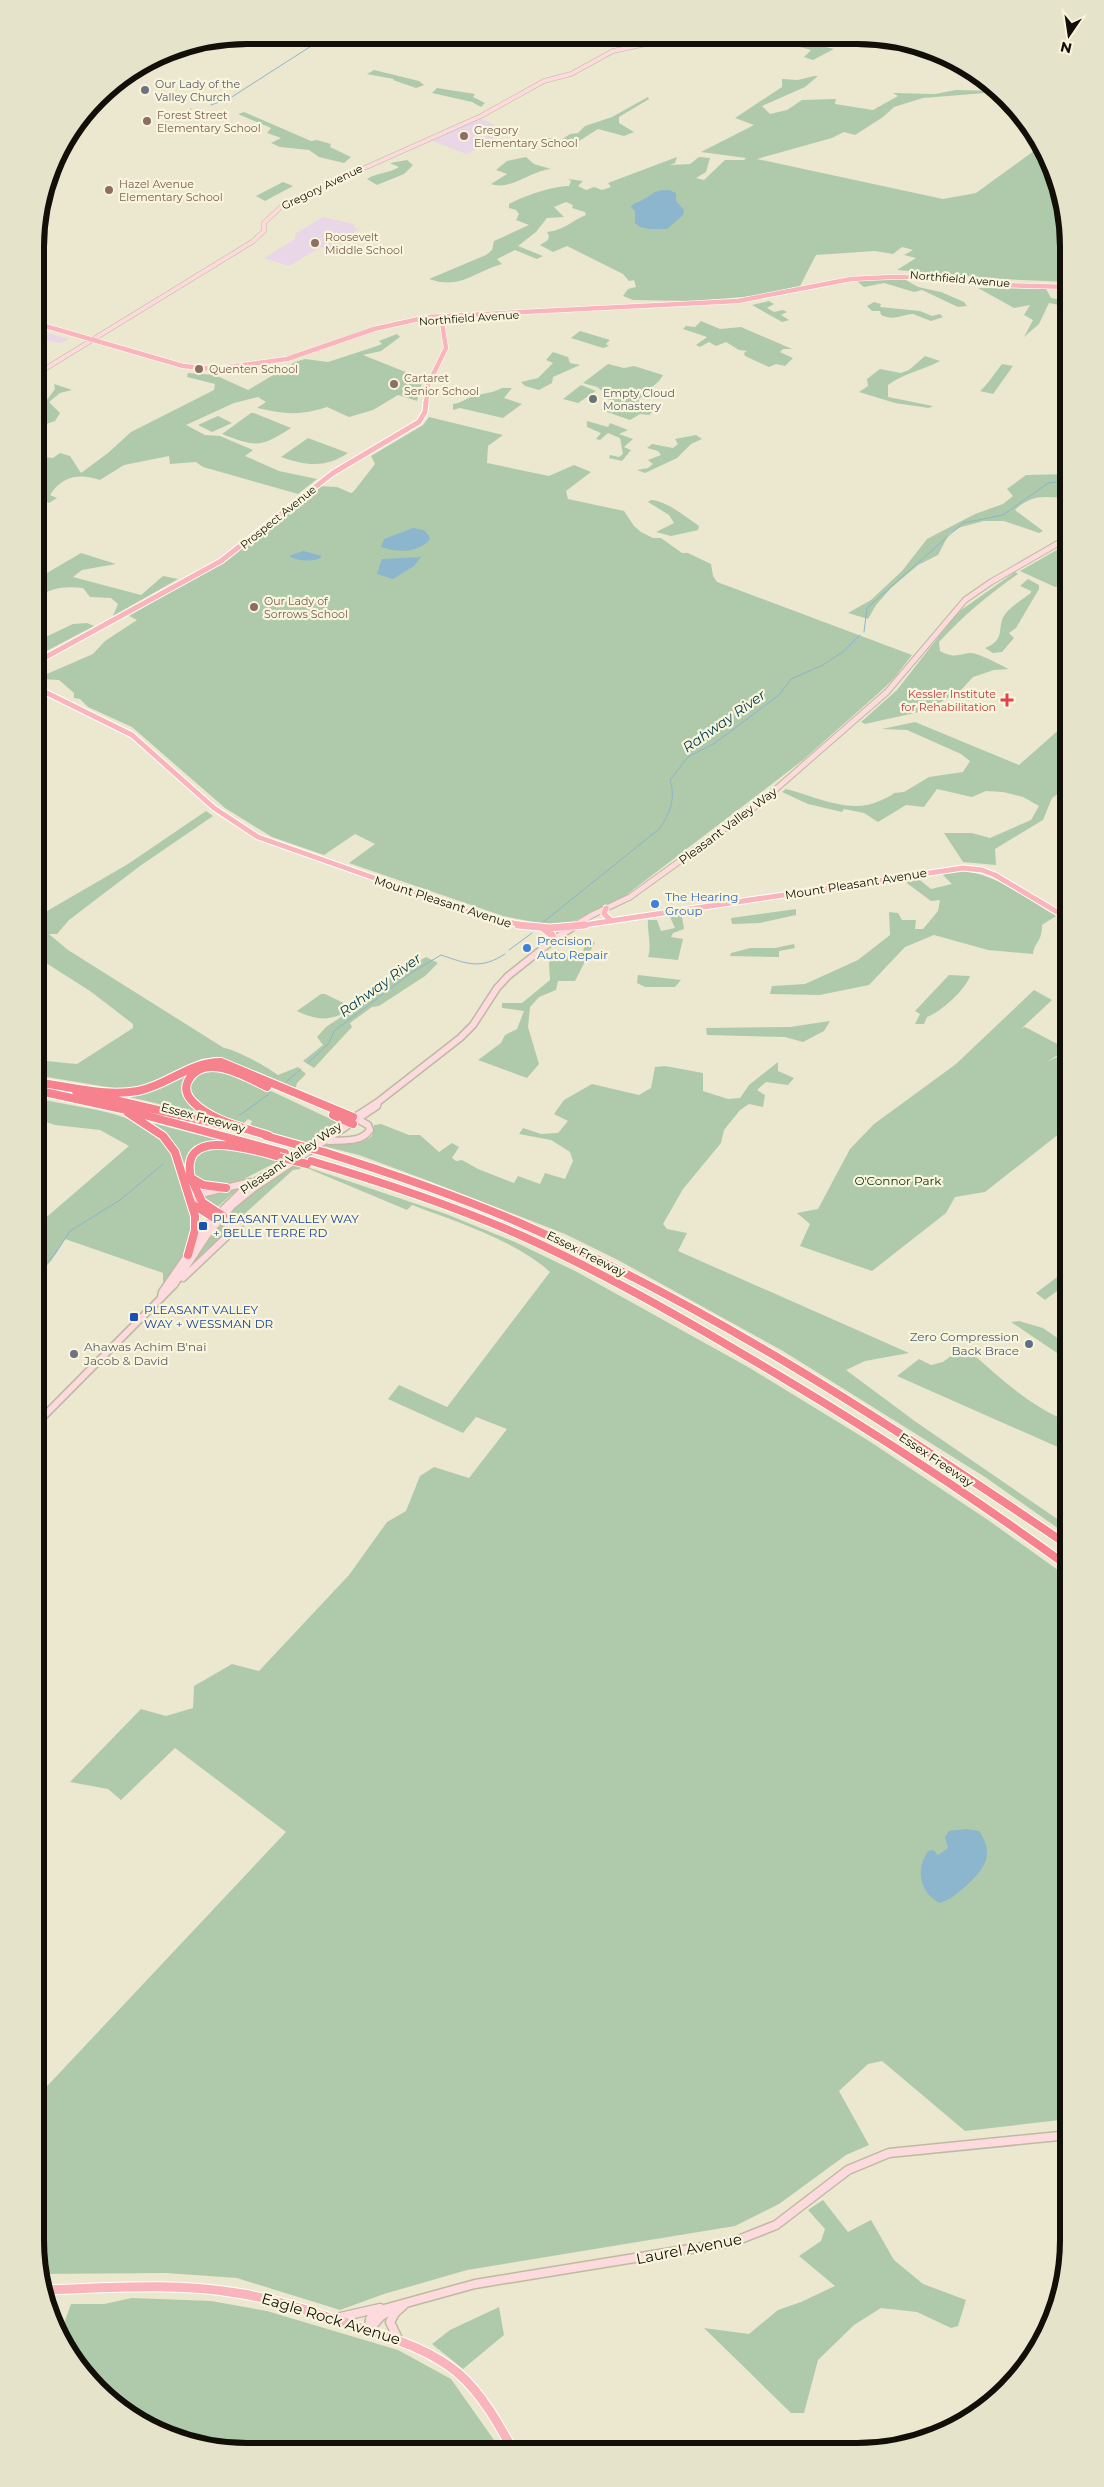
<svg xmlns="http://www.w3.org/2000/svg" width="1104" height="2487" font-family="Montserrat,sans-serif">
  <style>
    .education { fill: #e9d6e7 }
    .green { fill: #aecaaa }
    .water { fill: #8cb5ce }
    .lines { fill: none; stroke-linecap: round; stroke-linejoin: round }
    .stream { stroke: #8cb5ce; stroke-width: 1 }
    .secondary-far3-casing { stroke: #bebaa2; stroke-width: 5 }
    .secondary-far2-casing { stroke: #bebaa2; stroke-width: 7 }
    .secondary-far1-casing { stroke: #bebaa2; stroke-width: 9 }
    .secondary-casing { stroke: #bebaa2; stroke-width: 11 }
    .primary-far3-casing { stroke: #fff; stroke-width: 5.5 }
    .primary-far2-casing { stroke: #fff; stroke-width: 7 }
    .primary-far1-casing { stroke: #fff; stroke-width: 9 }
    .primary-casing { stroke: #fff; stroke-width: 11 }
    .motorway-casing { stroke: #fff; stroke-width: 10 }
    .secondary-far3 { stroke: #fcdadd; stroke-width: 4 }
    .secondary-far2 { stroke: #fcdadd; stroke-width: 5 }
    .secondary-far1 { stroke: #fcdadd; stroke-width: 6 }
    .secondary { stroke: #fcdadd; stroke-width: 8 }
    .primary-far3 { stroke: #fab4bb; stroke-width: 4.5 }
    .primary-far2 { stroke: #fab4bb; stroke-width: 5 }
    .primary-far1 { stroke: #fab4bb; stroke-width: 7 }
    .primary { stroke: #fab4bb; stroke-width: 9 }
    .motorway { stroke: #f6828d; stroke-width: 8 }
    .motorway-bridge-casing { stroke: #fff; stroke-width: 10; stroke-linecap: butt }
    .motorway-bridge { stroke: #f6828d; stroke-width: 8 }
    .worship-dot { fill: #6b7280; stroke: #f9f5dc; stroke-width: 2 }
    .education-dot { fill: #8d6e63; stroke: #f9f5dc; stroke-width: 2 }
    .health-dot { fill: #e0444e; stroke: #f9f5dc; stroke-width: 2 }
    .shop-dot { fill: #3f7fe0; stroke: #f9f5dc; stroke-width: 2 }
    .transit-dot { fill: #1a4fb4; stroke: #f9f5dc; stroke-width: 2 }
    .service-dot { fill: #5c6f8a; stroke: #f9f5dc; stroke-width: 2 }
    .labels { text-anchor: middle; stroke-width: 4.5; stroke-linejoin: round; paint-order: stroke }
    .far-worship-label { font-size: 11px; fill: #5b616d; stroke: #f9f5dc; text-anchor: start }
    .far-education-label { font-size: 11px; fill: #785e54; stroke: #f9f5dc; text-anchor: start }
    .far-street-label { font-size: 11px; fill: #110f07; stroke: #f9f5dc }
    .far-health-label { font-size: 11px; fill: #be3a42; stroke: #f9f5dc; text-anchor: end }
    .street-label { font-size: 12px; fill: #110f07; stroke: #f9f5dc }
    .shop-label { font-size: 12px; fill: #366cbe; stroke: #f9f5dc; text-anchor: start }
    .park-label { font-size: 12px; fill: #093304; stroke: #f9f5dc }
    .transit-label { font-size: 12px; fill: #164399; stroke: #f9f5dc; text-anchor: start }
    .service-label { font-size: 12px; fill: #4e5e75; stroke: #f9f5dc; text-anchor: end }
    .worship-label { font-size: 12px; fill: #5b616d; stroke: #f9f5dc; text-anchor: start }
    .water-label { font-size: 14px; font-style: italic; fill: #003851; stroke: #f9f5dc }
    .near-street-label { font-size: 15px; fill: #110f07; stroke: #f9f5dc }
    .rim { fill: none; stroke: #110f07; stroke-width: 6 }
  </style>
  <rect width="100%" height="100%" fill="#ece8cf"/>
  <path class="education" d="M480,118L495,125L480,133L498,139L466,154L430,140Z
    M323,217L353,224L355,225L353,227L359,229L332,250L321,247L289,266L264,258L295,239V234Z
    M41,331L69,339L61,343L48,341V339L35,348V341L42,336L37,334Z"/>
  <path class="green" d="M808,43L834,49L813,60L804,57L811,50L800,47Z
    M374,70L419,81L424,85L416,88L393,80L394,79L367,74Z
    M814,76H818L805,87L762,106L770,114L787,110L802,100L836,99L835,104L873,110L898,96L893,93L935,94L956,90L999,91L1003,96L985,93L923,98L894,107L883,117L855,135L844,132L832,138L757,159L943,199L976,193L1042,145L1062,192L1069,247V282L1001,279L897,270L916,258L904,255L913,250L902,247L893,254L875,251L816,255L800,286L755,296L693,301L633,300L623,296L628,289L636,287L634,280L629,281L623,274L567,246L553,252L540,245L548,240L549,236L547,232C565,230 569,222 586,215L585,212L572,208L573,205L566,202L554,207L564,217L547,218L536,232L518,246L543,256L537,259L515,250L497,259L502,264C474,272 460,290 429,279L486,255L492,250L494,241L529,225L516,220L519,214L516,210L509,208V204C524,196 553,186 569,186L571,181L568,179L583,181L578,186L586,190L594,187L602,190L611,187L608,183L677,157L675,163L670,165L690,164L699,157L710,158L706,172L696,178L704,180L725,160H744L746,158L701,152L754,125L735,118L782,87V79L798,80Z
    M437,88L475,94L473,97L485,103L481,107L472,102L432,93Z
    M648,97L649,99L619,117V123L634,132L624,136L598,129L571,146L559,142L545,149L539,142L549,138L561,140L570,134L578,133L585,126L612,117Z
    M244,112L311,141L317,140L331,144L330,147L351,157L344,163L319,157L309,150L280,147L271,143L281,138L267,133L271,128L238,114Z
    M526,157L534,164L551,169C532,170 511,191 491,184L507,174L496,170L507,161Z
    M407,160L413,165L404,174L377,185L367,179C378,172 388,174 399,167L390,163Z
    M283,182L293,186L265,201L256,196Z
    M875,279H904L918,287L941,292L964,302L967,306L958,307L922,290L914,292L884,283L864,287L857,281Z
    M978,288L1046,289L1051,298L1069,301V307L1049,303L1039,324L1024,337L1033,320L1024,315L1030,305L1014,308Z
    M769,301L774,304L767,308L774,312L783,310L787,312L781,315L789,320L782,322L752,305Z
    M874,302L881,304L880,307L920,311L932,316L940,314L943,317L931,321L913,314C900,315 894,321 881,315L880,311H872L867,306Z
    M701,321L720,329L741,327L792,349H783L780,352L793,358L785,366L776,364L769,367L745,356L744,353L747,351L739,350L726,342L716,346L709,342L700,347L696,345L707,337L683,329L686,326L695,327Z
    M580,331L610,340L606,344L609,346L603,348L571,338Z
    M397,334L400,337L381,351L363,355L423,379L417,401L398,395L373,410L349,417L327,407C300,416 284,414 257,408L266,402L258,397L234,403L186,425L205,435L220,436L253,450L245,456L279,471L317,479L298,494L203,467L196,462L170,464L169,456L124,465L100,480C79,473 62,476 50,495L57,498L49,503L35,498V456L53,458L60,453L70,456L81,473L108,453L131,432L214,390L215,384L187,377L188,373L215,375L248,390L295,362L305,359L328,362L377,346L382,344L379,341Z
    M553,352L568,357L570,363L580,365L553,377L552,383L539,390L525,386L521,382L538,378L553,363L546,360Z
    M925,356L940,361C923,370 902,374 888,385V397L933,406L929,408L895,403L859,392L868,386L867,379L880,369L901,373L909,370Z
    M608,364L624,368L634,366L663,375L659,381L638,400L656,409L649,415L640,414L630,420L601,410L614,402L607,399L608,395L597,387L583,383Z
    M1002,364L1013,366L993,394L980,391C989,383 994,374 1002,364Z
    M54,384L72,390L60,393L49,402L60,413L55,421L35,428V410L41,408L55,389Z
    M581,385L596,391L578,403L563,399Z
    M502,388H512L504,398L522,404L503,418L460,408L453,410V404C461,403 464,400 471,397C482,393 490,394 502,388Z
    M251,413H254L291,428C260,448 256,447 222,434Z
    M218,416L232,423L212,432L198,425Z
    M429,417L503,435L488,446L487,463L549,476L574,465L591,472L566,491L568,499L624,511L634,526L641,532L653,538H661L682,553H688L711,564L713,576L717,582L912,655L895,677L882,690L803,760L768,787L621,899L570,923L548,925L503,916L349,863L375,844L355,834L324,855L272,837L225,808L132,727L88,707L80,699L74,698V693L59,680L42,679L40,677L93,654L105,641L137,620L129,616L232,556L319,486L337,487L351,493L354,491L375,464L371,456L423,425Z
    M587,421L608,427L610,423L628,430L619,434L633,439L624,447L631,450L622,461L609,458L610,455L619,457L623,454L620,438L608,433L600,440L596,439L601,433L587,427Z
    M696,435L702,439L691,444L677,458L645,473L637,470L648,468L653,464L648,460L661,455L658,451L647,448L652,444L673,448L678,444L675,439Z
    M308,438L348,453C326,468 306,466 281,457Z
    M1069,474L1068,499C1047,496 1031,494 1015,510L1043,531L1039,533L1004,521H984L961,527L949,534L938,555L918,565L891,588L876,605L868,619L848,613L871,600L902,571L927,539L975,514L1003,504L1013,496L1007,489L1026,475Z
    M651,500C667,501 686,517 699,526L698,530L671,536L656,532L674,523L669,515L648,502Z
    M1069,543V585L1055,587L1020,571Z
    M81,553L116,564L82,570L73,577L141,595L163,576L178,579L113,616L118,604L111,598L90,597L83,588C63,586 52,588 35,598V580Z
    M1015,572L1018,574C989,594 963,616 939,642L940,651C956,659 957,654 971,653C979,653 1000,665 1009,669L994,670L973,677L962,689L928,710L865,724L861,722L897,690L957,613Z
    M1028,579L1039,585V589L1016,628L1009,633L1014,638L1002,652L993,653L985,648C1008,639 995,626 1006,613C1013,605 1023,599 1031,593V591L1020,586Z
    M87,623L94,626L35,657V642L73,624Z
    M915,722L1019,765L1062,727L1069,725V786L1052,798L1043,820L995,849L996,865L963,862L944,833H972L990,838L1031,820L1039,806L1023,797L1003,792L986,791L972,797L937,789L924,807L906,805L878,822L864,813L844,809L842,812L808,804L782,792L786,789C811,795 840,810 867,805C876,803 884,799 892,795L894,793L904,792L929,777L963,772L970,761L961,754L907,730L882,729Z
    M206,811L213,816L140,866L69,920L57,934H49L68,950L224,1048C235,1049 269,1068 278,1075L298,1067L306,1074L297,1083L295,1090L250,1069L215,1057L201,1059L150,1084L137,1088L119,1089L35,1075V1060L77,1064L133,1028V1024L90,991L35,956V918L128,864Z
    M960,871C996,873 1025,898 1056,916L1042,925C1042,943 1034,942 1033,954L988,950L934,935L905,947L869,985L820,995L770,994L772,986L805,984L858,960L890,935L889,912L898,913L902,920H916L915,929H923L938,911L940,900L931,901L904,881L916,877L931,889L952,884L941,873Z
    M796,909V915L760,923L732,924L731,918Z
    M687,913L682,917L684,929L673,933L671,937L683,939L678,960L648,957C652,945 647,932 648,920H657L661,931L675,928L670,917Z
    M595,942L575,981H558L556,990L539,997L530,1007L528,1027L539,1064L527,1078L478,1060L501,1043L505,1035L517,1029L524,1011L502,1008V1003H522L550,980L549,963L553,955L580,956L583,954L584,946Z
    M794,944L795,948L779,951V957L730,956L731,953L750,948H775Z
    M426,957L438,963L425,976L379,1006L372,1007L350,1023L352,1027L314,1068L303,1061L323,1045L317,1037L326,1027L359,1005L364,993Z
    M638,975L681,980L675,987H645L637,983Z
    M949,975L970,976C966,989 940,1013 927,1017L924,1024H915L920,1014L915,1011Z
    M1034,990L1052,1000L1021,1029L1025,1027L1067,1049L1047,1062L1069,1051V1126L985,1192L955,1197L946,1213L872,1271L800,1246L810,1224L797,1213L818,1209L850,1149L874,1124L956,1064Z
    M321,994H325L352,1007C334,1022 317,1021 297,1011Z
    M830,1021L824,1031L803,1042L785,1037L707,1035L706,1028L790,1027Z
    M778,1062V1071L794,1078L788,1085L766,1082L757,1090L765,1095L763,1107L749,1104L740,1110L724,1130L721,1143L683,1189L663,1224L667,1229L687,1233L678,1251L909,1353L865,1361L846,1370L916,1422L1069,1527V1536L985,1477L783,1351L618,1260L565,1234L429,1181L359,1155L323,1146C339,1139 359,1147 372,1136L374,1125L381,1124L409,1135H420L439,1152L452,1143L459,1147L452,1158L456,1161L462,1160L478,1169L514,1183L518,1176L540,1184L545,1173L565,1179L573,1161L570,1152L551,1140L519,1134L523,1128L541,1134L558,1133L568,1121L554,1114L564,1100L592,1084L639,1095L651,1088L655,1067L665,1066L703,1073V1091L728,1099L740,1098L749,1085Z
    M216,1069L250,1081L337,1122L308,1143L250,1126L252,1121L248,1119L244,1123L213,1113L195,1101L188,1086L200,1073Z
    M195,1071L183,1088L185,1098L201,1114L117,1094Z
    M35,1098C69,1106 108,1109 139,1123C151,1128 162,1137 168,1147C179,1162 194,1208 193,1227C192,1249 175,1267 163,1283V1273L65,1239L51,1261L35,1278V1227L129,1146L100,1130L55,1125L35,1118Z
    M148,1123H152L222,1141C203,1147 193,1147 183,1166L176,1149Z
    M229,1147L281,1160L230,1186H213L193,1175C188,1148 208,1149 229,1147Z
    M298,1164L446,1214L515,1242L577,1272L748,1367L869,1441L988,1520L1069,1578V2119L965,2131L882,2061L868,2064L839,2091L869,2145L846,2155L779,2204L735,2226L467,2270L384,2294L340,2310L237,2278L166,2273L40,2274L35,2240V2099L286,1832L175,1748L121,1800L108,1789L70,1782L141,1709L166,1716L193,1708L194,1686L232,1664L259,1671L349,1575L387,1522L406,1511L420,1476L434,1467L469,1478L507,1429L476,1417L463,1433L388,1399L399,1385L447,1407L550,1272C516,1241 455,1221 412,1205L407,1210L302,1166L300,1169L293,1170L241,1217H232V1211L255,1191Z
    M239,1188L215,1209L201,1197L205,1194Z
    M220,1224L226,1227V1232L200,1256L195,1265L188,1271L213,1232L217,1233L214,1231Z
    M1069,1268C1069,1285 1057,1291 1045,1300L1036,1293Z
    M1019,1321L1043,1328L1069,1346V1361L1011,1322Z
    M964,1346C992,1371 1033,1410 1069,1421V1452L897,1376L919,1359L931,1365L943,1362Z
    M823,2200L848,2232L871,2220L894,2260L923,2284L966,2300L958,2326L951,2328L917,2312L881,2308L854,2325L818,2360L804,2413H791L704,2328L749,2334L778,2310L801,2302L835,2286L799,2256L821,2241L825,2229L808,2210Z
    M132,2298L211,2301L267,2311L398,2350L451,2379L501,2450L206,2448L153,2430L107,2399L71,2358L60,2334L71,2304H104Z
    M499,2307L504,2335L463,2369L432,2344L450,2330Z"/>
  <path class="water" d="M669,190L676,193V201L684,210L683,215L667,229H651L640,227L635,223V211L631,207C635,201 639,203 644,199C655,193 654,190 669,190Z
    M413,528C422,529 427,530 430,539C419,553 397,553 381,547L384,539Z
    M303,551L322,556C317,563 295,561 289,556Z
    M421,557L414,566L393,579L377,574L382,559Z
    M966,1829L979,1831C995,1855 985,1868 966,1886C957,1893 951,1900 939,1903C920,1892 915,1870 928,1851L933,1850L938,1855L948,1848L945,1837L949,1831Z"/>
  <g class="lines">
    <path class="stream" d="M227,100L316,43L337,36
      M211,105L222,101
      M164,123L191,109
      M864,632L867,608L963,523L1003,515L1048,483L1069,481
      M541,924L659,829C670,814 676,798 670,780L688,757L715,743L779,695L791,679L823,665L844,651L860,635
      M509,950L532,933
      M308,1063L329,1043L334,1031L411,973L441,955C468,964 480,970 505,954
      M286,1082L301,1069
      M240,1115L269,1094
      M35,1276L55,1254L70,1231L120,1200L163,1164"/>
    <g class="secondary-far3-casing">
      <path id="secondary-far3" d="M35,375L252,242L264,231V223L284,204L481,116L544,81L571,74L613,51L675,38"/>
    </g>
    <g class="secondary-far2-casing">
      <path id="secondary-far2" d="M574,926L592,915L630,897L760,803L887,692L965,600L991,582L1069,537"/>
    </g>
    <g class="secondary-far1-casing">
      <path id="secondary-far1" d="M329,1141C343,1140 361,1143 370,1130L368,1125L355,1118
        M192,1204L201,1194L250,1182
        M216,1219L235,1228
        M183,1278L240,1224L223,1216
        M161,1297L162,1292L210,1222L244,1189L378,1102L460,1038L473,1025L497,988L508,976L556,938L576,925
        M35,1425L174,1285L208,1234L232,1206L254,1188L377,1106L378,1102"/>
    </g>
    <g class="secondary-casing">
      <path id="secondary" d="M336,2318L380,2308
        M369,2330L370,2319L377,2311L475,2284L733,2242L776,2225L848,2170L889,2153L1069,2135
        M369,2330L381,2316L391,2310
        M398,2339L390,2322L395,2313L405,2304"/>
    </g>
    <g class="primary-far3-casing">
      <path id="primary-far3" d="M35,323L183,366L213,369L287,359L374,329L428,317L738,301L851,279L892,277H924L996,285L1069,287
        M426,403L428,385L446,348L441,316"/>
    </g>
    <g class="primary-far2-casing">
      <path id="primary-far2" d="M35,663L221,561L333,473L419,422L425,412L426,402
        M35,687L132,735L214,808L258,837L485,917L527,926
        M606,908L604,914L612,921
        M577,926L963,868L982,870L995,875L1069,919"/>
    </g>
    <g class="primary-far1-casing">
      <path id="primary-far1" d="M518,925L550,928L585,925
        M544,929L552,935L553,941"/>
    </g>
    <g class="primary-casing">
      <path id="primary" d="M42,2290C108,2288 177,2282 243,2294C283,2301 321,2315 359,2327C394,2339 429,2349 458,2373C482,2394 498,2423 513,2450"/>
    </g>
    <g class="motorway-casing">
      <path id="motorway" d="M35,1082C68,1086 105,1097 138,1091C168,1085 189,1062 221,1062L353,1117
        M267,1087C246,1077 204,1051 188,1081C184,1089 187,1096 193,1102C211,1121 245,1128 269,1136
        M35,1090L122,1109L285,1153
        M76,1091L235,1128
        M128,1113L163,1136L175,1152L195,1216V1230L188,1255
        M333,1115L353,1124
        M266,1136L298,1145
        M324,1152C390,1173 456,1195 520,1223C715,1309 893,1426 1069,1546
        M311,1161C382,1182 452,1205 520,1235C598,1270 672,1312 746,1356C857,1421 965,1491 1069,1567
        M191,1178L202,1202L223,1216
        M226,1188L203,1185L191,1178C179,1126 250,1149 276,1156
        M192,1204L214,1218"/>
    </g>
    <use href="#secondary-far3" class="secondary-far3"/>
    <use href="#secondary-far2" class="secondary-far2"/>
    <use href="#secondary-far1" class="secondary-far1"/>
    <use href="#secondary" class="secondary"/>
    <use href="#primary-far3" class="primary-far3"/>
    <use href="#primary-far2" class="primary-far2"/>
    <use href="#primary-far1" class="primary-far1"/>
    <use href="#primary" class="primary"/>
    <use href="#motorway" class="motorway"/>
    <g class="motorway-bridge-casing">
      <path id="motorway-bridge" d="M298,1145L324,1152
        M279,1157L307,1164"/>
    </g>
    <use href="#motorway-bridge" class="motorway-bridge"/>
  </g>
  <g class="worship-dot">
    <circle cx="145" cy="90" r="5"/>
    <circle cx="593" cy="399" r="5"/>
    <circle cx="74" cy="1354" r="5"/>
  </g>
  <g class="education-dot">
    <circle cx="147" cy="121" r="5"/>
    <circle cx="464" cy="136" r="5"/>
    <circle cx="109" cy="190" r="5"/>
    <circle cx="315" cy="243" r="5"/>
    <circle cx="199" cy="369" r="5"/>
    <circle cx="394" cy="384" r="5"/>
    <circle cx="254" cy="607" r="5"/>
  </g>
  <path class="health-dot" d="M1004.5 692.5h5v5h5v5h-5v5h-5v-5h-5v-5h5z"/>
  <g class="shop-dot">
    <circle cx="655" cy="904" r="5"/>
    <circle cx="527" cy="948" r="5"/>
  </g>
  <g class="transit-dot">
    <rect x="198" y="1221" width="10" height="10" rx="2.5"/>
    <rect x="129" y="1312" width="10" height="10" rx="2.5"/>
  </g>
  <circle class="service-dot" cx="1029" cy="1344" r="5"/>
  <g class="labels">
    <g class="far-worship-label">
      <text x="155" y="88">Our Lady of the<tspan x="155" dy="13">Valley Church</tspan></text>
      <text x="603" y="397">Empty Cloud<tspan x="603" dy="13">Monastery</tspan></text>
    </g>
    <g class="far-education-label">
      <text x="157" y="119">Forest Street<tspan x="157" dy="13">Elementary School</tspan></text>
      <text x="474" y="134">Gregory<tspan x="474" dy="13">Elementary School</tspan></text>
      <text x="119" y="188">Hazel Avenue<tspan x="119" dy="13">Elementary School</tspan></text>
      <text x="325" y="241">Roosevelt<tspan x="325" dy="13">Middle School</tspan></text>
      <text x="209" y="373">Quenten School</text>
      <text x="404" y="382">Cartaret<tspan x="404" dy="13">Senior School</tspan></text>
      <text x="264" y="605">Our Lady of<tspan x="264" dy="13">Sorrows School</tspan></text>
    </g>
    <g class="far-street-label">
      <text transform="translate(322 187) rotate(-26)" y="4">Gregory Avenue</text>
      <text transform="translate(960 279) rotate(5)" y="4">Northfield Avenue</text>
      <text transform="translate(469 318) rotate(-4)" y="4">Northfield Avenue</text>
      <text transform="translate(278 517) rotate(-39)" y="4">Prospect Avenue</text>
    </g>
    <g class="far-health-label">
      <text x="996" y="698">Kessler Institute<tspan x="996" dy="13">for Rehabilitation</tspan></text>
    </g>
    <g class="street-label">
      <text transform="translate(728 826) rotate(-37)" y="4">Pleasant Valley Way</text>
      <text transform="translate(856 884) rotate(-9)" y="4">Mount Pleasant Avenue</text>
      <text transform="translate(443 902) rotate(18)" y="4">Mount Pleasant Avenue</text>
      <text transform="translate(203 1118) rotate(15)" y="4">Essex Freeway</text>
      <text transform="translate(291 1158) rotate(-34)" y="4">Pleasant Valley Way</text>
      <text transform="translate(586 1254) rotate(27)" y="4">Essex Freeway</text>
      <text transform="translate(936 1460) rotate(34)" y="4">Essex Freeway</text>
    </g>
    <g class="shop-label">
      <text x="665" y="901">The Hearing<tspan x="665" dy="14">Group</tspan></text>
      <text x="537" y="945">Precision<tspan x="537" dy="14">Auto Repair</tspan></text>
    </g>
    <g class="park-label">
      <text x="898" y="1185">O'Connor Park</text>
    </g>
    <g class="transit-label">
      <text x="213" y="1223">PLEASANT VALLEY WAY<tspan x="213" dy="14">+ BELLE TERRE RD</tspan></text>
      <text x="144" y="1314">PLEASANT VALLEY<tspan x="144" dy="14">WAY + WESSMAN DR</tspan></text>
    </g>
    <g class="service-label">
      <text x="1019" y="1341">Zero Compression<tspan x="1019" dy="14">Back Brace</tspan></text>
    </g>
    <g class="worship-label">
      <text x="84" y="1351">Ahawas Achim B'nai<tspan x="84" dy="14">Jacob &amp; David</tspan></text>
    </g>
    <g class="water-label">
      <text transform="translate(724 721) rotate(-35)" y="5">Rahway River</text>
      <text transform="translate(380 985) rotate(-36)" y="5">Rahway River</text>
    </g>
    <g class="near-street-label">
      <text transform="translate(689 2249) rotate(-11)" y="5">Laurel Avenue</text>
      <text transform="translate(331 2319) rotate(17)" y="5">Eagle Rock Avenue</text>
    </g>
  </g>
  <path d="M0 0H1104V2487H0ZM247 44H857A203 203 0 0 1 1060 247V2240A203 203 0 0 1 857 2443H247A203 203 0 0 1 44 2240V247A203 203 0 0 1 247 44Z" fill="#e6e3cb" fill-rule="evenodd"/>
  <path class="rim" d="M247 44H857A203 203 0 0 1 1060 247V2240A203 203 0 0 1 857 2443H247A203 203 0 0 1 44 2240V247A203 203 0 0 1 247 44Z"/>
  <g transform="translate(1069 35) rotate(193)" stroke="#f9f5dc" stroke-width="4" paint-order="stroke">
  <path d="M0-4L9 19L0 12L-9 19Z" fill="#110f07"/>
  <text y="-8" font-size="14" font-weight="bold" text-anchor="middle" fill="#110f07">N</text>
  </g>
</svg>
